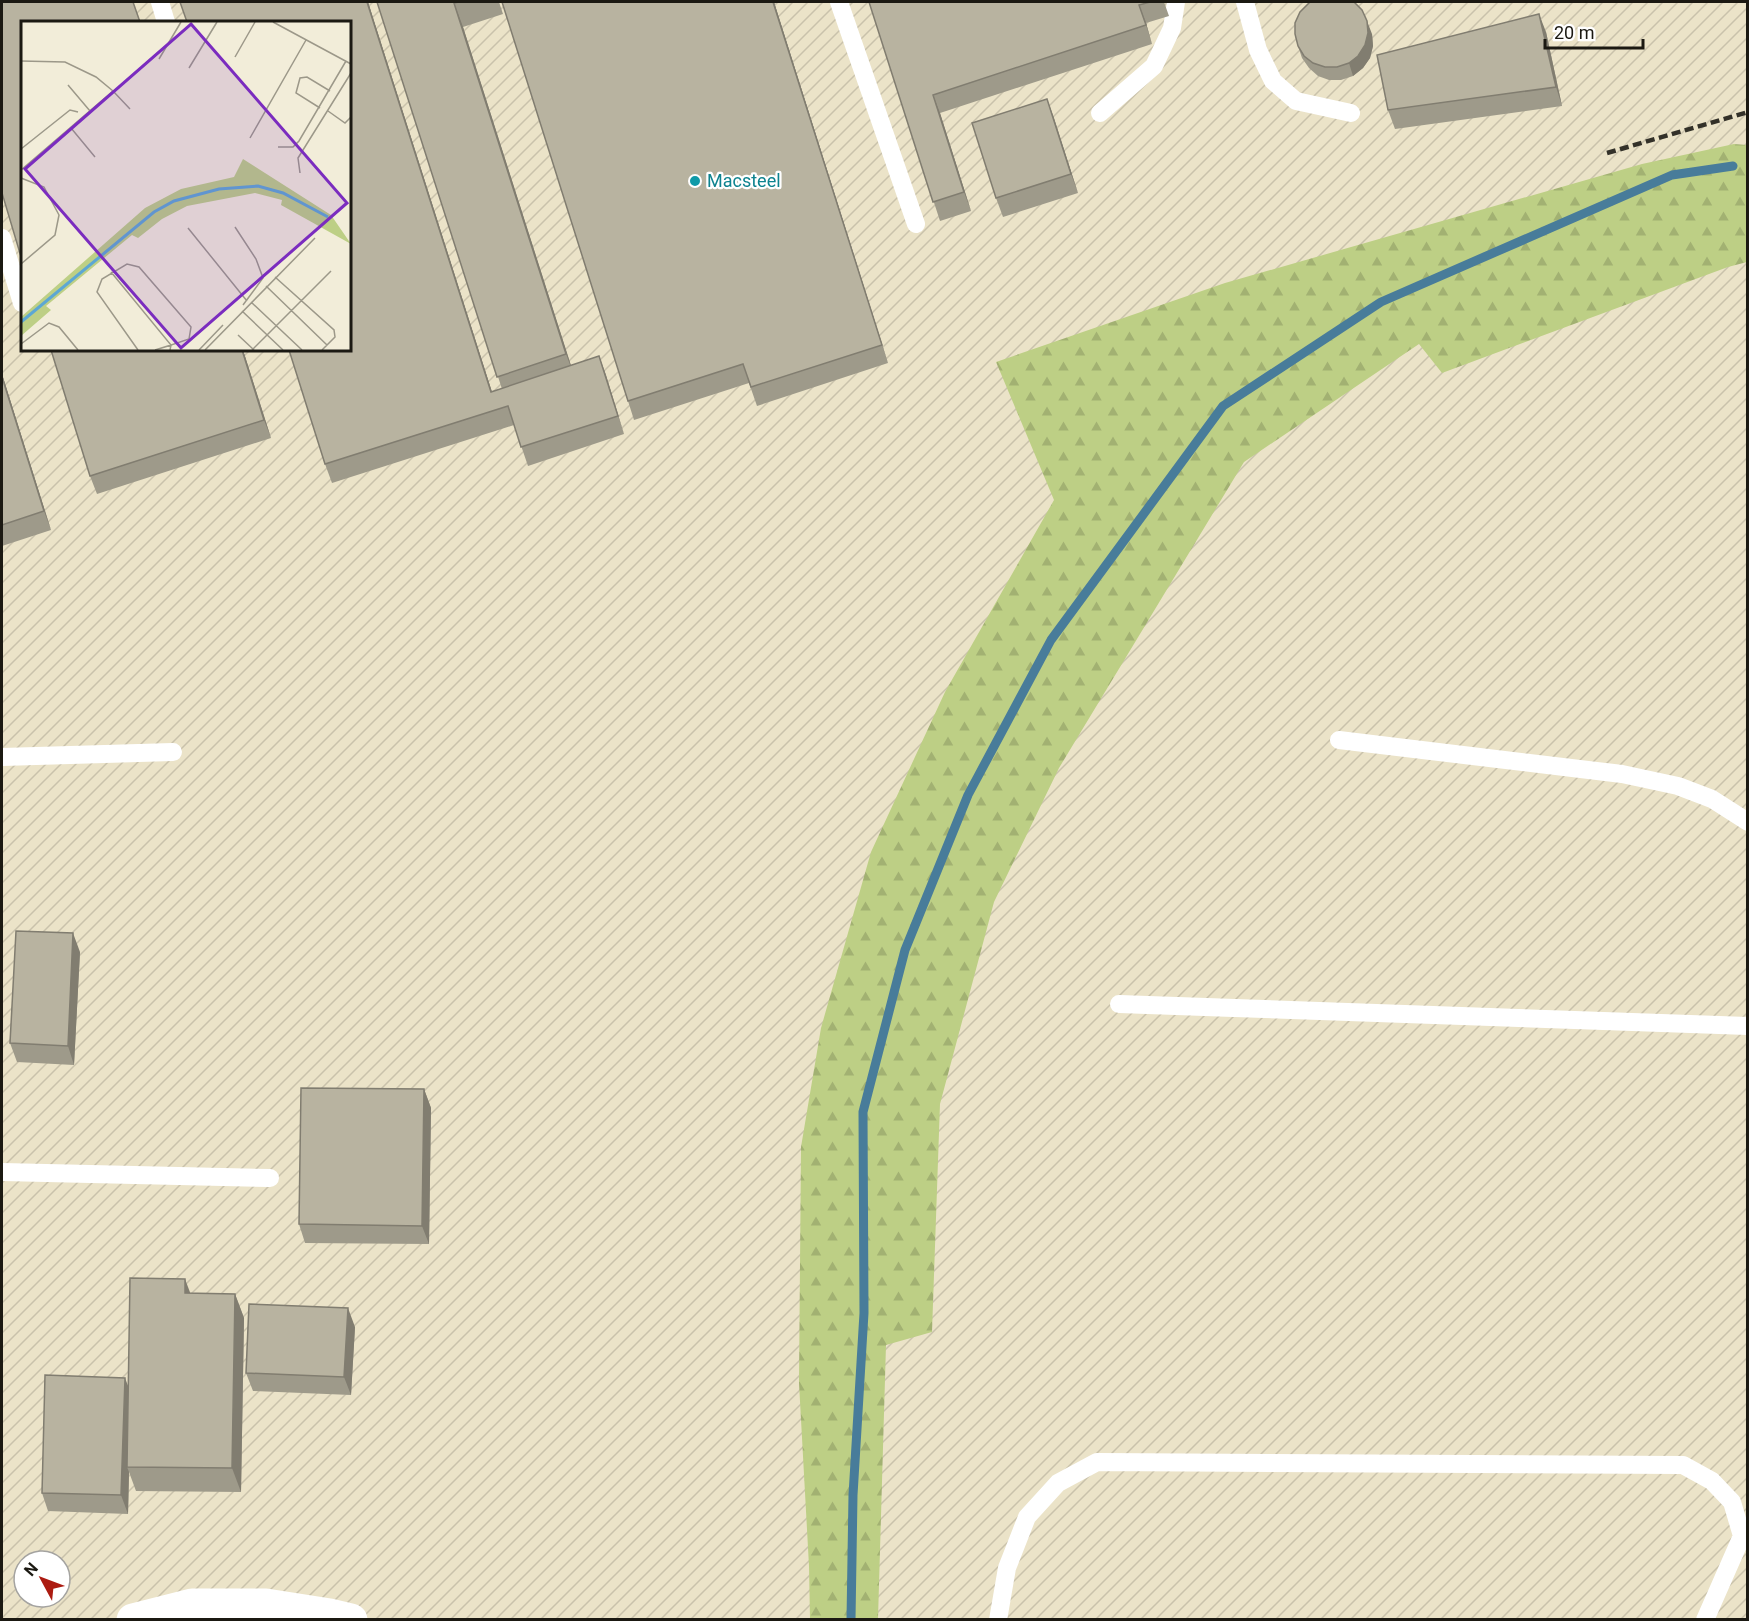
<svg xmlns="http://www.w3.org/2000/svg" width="1749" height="1621" font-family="Roboto,sans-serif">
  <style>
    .industrial { fill: url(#industrial-furrows); fill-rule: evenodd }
    .forest { fill: url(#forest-firs) }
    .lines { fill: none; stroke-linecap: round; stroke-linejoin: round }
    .stream { stroke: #487c9a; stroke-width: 9 }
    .service { stroke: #fff; stroke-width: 18 }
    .minor { stroke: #fff; stroke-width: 33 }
    .rail { stroke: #333129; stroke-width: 4.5; stroke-dasharray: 9 4.5; stroke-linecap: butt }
    .wall { fill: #9e9a8a }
    .shaded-wall { fill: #817d70 }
    .building { fill: #b8b3a0; stroke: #817d70; stroke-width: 1.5 }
    .culture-dot { fill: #0f9aa8; stroke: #fff; stroke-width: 2 }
    .labels { text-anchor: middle; stroke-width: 4.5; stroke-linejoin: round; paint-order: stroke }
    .culture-label { font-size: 18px; fill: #0d838f; stroke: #fff; text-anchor: start }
    .inset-river { fill: none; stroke: #5ca7d4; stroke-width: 3 }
    .inset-road { fill: none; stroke: #9c9889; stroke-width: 1.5 }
    .view { fill: #7b2cbf; fill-opacity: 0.15; stroke: #7b2cbf; stroke-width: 3 }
    .inset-edge { fill: none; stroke: #1b1912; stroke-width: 3 }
  </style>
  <defs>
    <pattern id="industrial-furrows" width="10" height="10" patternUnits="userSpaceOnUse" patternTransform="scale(1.5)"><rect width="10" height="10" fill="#ebe3c8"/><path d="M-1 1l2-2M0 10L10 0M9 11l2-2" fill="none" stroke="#c9c2ab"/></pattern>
    <pattern id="forest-firs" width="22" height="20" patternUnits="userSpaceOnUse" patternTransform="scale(1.5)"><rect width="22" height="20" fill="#bdcf85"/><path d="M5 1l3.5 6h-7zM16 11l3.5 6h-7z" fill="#a2b172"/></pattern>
  </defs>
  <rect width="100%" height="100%" fill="#f2edd9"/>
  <path class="industrial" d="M2,2H1747V1619H2ZM22,22H350V350H22ZM24,1561H60V1597H24Z"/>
  <path class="forest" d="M1734,144L1747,145V262L1728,267L1442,373L1419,344L1244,462L1059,768L994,902L940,1104L932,1332L886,1345L878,1619H810L809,1566L799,1383L801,1147L821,1028L871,852L945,692L1054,500L996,362L1225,283L1642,164Z"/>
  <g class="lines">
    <path class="stream" d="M851,1620L853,1495L864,1313L863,1112L905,950L968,795L1051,640L1223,406L1381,302L1672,175L1733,166"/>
    <path class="service" d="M160,2L166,22
      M839,2L916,224
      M1245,2L1258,50L1273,81L1296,101L1351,113
      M1100,113L1154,66L1172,28L1176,2
      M2,238L22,303
      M1339,740L1622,774L1678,786L1712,799L1748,822
      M2,757L173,752
      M1119,1004L1748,1026
      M2,1172L270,1178
      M998,1620L1007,1568L1027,1517L1058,1483L1097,1462L1683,1465L1712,1481L1732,1502L1742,1536L1705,1620"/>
    <path class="minor" d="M133,1620L192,1605H266L330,1615L351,1620"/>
    <path class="rail" d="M1607,153L1748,112"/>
  </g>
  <path class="wall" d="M368,2L492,392L502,389L377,2H499L503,14L463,27L571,366L599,356L624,434L528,466L514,425L332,483L325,464Z
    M502,2H774L888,363L757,406L749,383L634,420Z
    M869,2H1164L1169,16L1146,23L1152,44L940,113L971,211L940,221Z
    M1546,32L1562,106L1395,129L1388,110Z
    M1372,34L1373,46L1370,58L1363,68L1353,76L1341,80H1329L1318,76L1309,68L1302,58L1298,46Z
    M1047,99L1078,193L1003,217L996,198Z
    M243,350L271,438L97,494L90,476Z
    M2,374L51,530L2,546Z
    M80,952L74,1065L17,1062L10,1043Z
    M424,1089L431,1108L429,1244L305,1243L299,1224Z
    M190,1293L235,1294L244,1318L241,1492L136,1491L129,1472L128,1514L48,1511L42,1493L129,1387Z
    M355,1327L351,1395L253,1391L246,1373Z"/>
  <path class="shaded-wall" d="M367,2H368L498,411L491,392Z
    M773,2H774L888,363L882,345Z
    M454,3L463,27L575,378L566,354Z
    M1139,5L1146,23L1152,44L1146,25Z
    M1539,14L1546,32L1562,106L1556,87Z
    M1367,21L1372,34L1373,46L1370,58L1363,68L1353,76L1349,63Z
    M933,95L940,113L971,211L964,192Z
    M1047,99L1054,118L1078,193L1071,174Z
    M242,350H243L271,438L264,420Z
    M599,356L606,375L624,434L618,416Z
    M2,374L51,530L44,511L2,377Z
    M73,933L80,952L74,1065L68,1046Z
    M424,1089L431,1108L429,1244L422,1226Z
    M185,1279L194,1303L185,1293Z
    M235,1294L244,1318L241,1492L232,1468Z
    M348,1308L355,1327L351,1395L344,1377Z
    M125,1378L132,1396L127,1467L129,1472L128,1514L121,1495Z"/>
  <path class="building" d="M2,2H133L140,22H22V260L2,193Z
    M180,2H367L491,392L599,356L618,416L521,447L508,406L325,464L289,350H350V22H187Z
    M377,2H459L454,3L566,354L497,377Z
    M502,2H773L882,345L751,387L743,364L628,401Z
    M869,2H1150L1139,5L1146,25L933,95L964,192L933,202Z
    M1310,2H1354L1362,10L1367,21L1368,33L1365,45L1358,56L1349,63L1337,67H1325L1313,63L1304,56L1298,46L1295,34V23L1300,12Z
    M1539,14L1556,87L1388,110L1377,55Z
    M1047,99L1071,174L996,198L972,123Z
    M51,350H242L264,420L90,476Z
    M2,377L44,511L2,525Z
    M16,931L73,933L68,1046L10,1043Z
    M301,1088L424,1089L422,1226L299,1224Z
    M130,1278L185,1279V1293L235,1294L232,1468L127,1467Z
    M249,1304L348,1308L344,1377L246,1373Z
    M45,1375L125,1378L121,1495L42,1493Z"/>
  <circle class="culture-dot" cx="695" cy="181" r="6"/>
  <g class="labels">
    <g class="culture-label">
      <text x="707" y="187">Macsteel</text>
    </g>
  </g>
  <g transform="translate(21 21)">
    <rect width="330" height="330" fill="#f2edd9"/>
    <path d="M222,138L310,194L330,223L260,184L261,179L234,172L166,185L141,198L117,217L111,214L25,285L30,289L0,315V296L124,187L160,168L213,156Z" fill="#bdcf85"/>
    <path class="inset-river" d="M0,301L133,191L153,180L198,168L237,165L262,172L307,196"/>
    <path class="inset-road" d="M252,1L330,43M214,36L234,1M138,38L160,1M0,40L44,41L75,56L92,70M168,47L196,1M47,64L69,90M299,87L275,72L279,57L286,56L309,70M307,90L324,102L330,96M50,107L74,136M229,117L285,19M257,126H272L278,120L325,40M0,128L49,89L57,91M0,149L92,70L109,88M279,152L277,137L330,52M0,157L23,166L38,194L34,214L0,243M214,206L235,238L242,257L222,284M167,207L226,280M90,251L150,324L134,329M254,256L313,309L314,316L301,329M245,265L306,324M230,281L281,329M221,290L262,329M217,314L233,329M0,323L28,302L38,306L57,329M117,329L76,271L81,258L106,243L118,246L170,306L168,318L150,324L149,329M178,329L202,304M184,329L294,217M231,329L310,250"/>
    <path class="view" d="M170,3L326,182L160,327L4,148Z"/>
    <rect width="330" height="330" class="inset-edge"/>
  </g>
  <rect width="1749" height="1621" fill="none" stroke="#1b1912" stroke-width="6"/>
  <g transform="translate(42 1579) rotate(311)"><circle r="28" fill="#ffffff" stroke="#a4a3a0" stroke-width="1.5"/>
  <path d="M0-4.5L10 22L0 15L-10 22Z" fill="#ac1b11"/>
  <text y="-9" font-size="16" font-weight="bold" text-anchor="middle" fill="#1b1912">N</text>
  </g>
  <path d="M1545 39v9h98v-9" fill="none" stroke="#1b1912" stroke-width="3"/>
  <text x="1554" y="39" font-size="18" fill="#1b1912" stroke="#ffffff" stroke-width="4.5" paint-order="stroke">20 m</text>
</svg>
